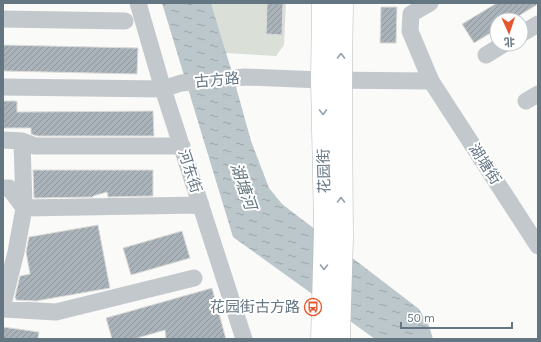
<svg xmlns="http://www.w3.org/2000/svg" width="541" height="342" font-family="Karla,'Noto Sans SC',sans-serif">
  <style>
    .green { fill: #dadfd7 }
    .water { fill: url(#water-ripples) }
    .building { fill: url(#building-hatch); stroke: #dcdcda }
    .lines { fill: none; stroke-linecap: round; stroke-linejoin: round }
    .major-casing { stroke: #b5babe; stroke-width: 23 }
    .minor { stroke: #c3c8cc; stroke-width: 17 }
    .major { stroke: #fff; stroke-width: 22 }
    .oneway { stroke: #939fa8 }
    .labels { text-anchor: middle; stroke-width: 4; stroke-linejoin: round; paint-order: stroke }
    .street-label { font-size: 15px; fill: #657683; stroke: #fff }
    .poi-label { font-size: 15px; fill: #657683; stroke: #fff; text-anchor: end }
    .water-label { font-size: 16px; font-style: italic; fill: #60757c; stroke: #fff }
  </style>
  <defs>
    <pattern id="water-ripples" width="26" height="14" patternUnits="userSpaceOnUse"><rect width="26" height="14" fill="#bbc7cb"/><path d="M2 4q2-2 4 0t4 0M15 11q2-2 4 0t4 0" fill="none" stroke="#9ca6aa"/></pattern>
    <pattern id="building-hatch" width="6" height="6" patternUnits="userSpaceOnUse"><rect width="6" height="6" fill="#aab3b9"/><path d="M-1 1l2-2M0 6l6-6M5 7l2-2" fill="none" stroke="#8e969c"/></pattern>
  </defs>
  <rect width="100%" height="100%" fill="#fafaf8"/>
  <path class="green" d="M211,3H286L284,45L276,56L226,53Z"/>
  <path class="water" d="M162,3H211L231,69L251,141L269,188L282,204L419,309L429,326L433,339H375L233,237Z"/>
  <path class="building" d="M267,3H283L282,35L266,34Z
    M497,3H538V4L512,20H497V29L474,43L462,24Z
    M381,7H397L396,43H380Z
    M3,45L138,48L137,74L3,71Z
    M3,101H17V112L153,111L154,136H37L31,134V128H3Z
    M33,170H153V196L108,197L107,192L93,196V197L34,198Z
    M98,225L110,288L36,301L16,300L15,297L20,276L30,274L26,252L29,237Z
    M182,231L190,258L131,275L123,248Z
    M212,288L226,339H166L165,330L134,339H112L106,318Z
    M3,327L39,332L38,339H3Z"/>
  <g class="lines">
    <g class="major-casing">
      <path id="major" d="M322,339L325,228L322,80L323,3
        M339,339L342,239L341,80L342,3"/>
    </g>
    <path class="minor" d="M138,3L163,89L244,339
      M430,3L411,14L410,31L431,81L538,246
      M3,19L125,21
      M521,34L538,24
      M486,55L504,44
      M3,87L163,89L181,83L245,77L322,80L431,81
      M526,101L538,94
      M3,140L22,141L35,146H182
      M3,188H9L24,208L201,205
      M3,304L16,252L24,208L22,141
      M3,309L56,312L194,278"/>
    <use href="#major" class="major"/>
  </g>
  <defs><path id="oneway-chevron" d="M-2-3.5L2.5 0L-2 3.5" fill="none" stroke-width="1.6" stroke-linecap="round" stroke-linejoin="round"/></defs>
  <g class="oneway">
    <use href="#oneway-chevron" transform="translate(341 56) rotate(-89)"/>
    <use href="#oneway-chevron" transform="translate(323 112) rotate(89)"/>
    <use href="#oneway-chevron" transform="translate(341 200) rotate(-90)"/>
    <use href="#oneway-chevron" transform="translate(324 267) rotate(91)"/>
  </g>
  <defs>
    <g id="bus-ring" transform="scale(0.9)"><circle r="9.5" fill="#fff" stroke="#e4572e" stroke-width="1.5"/><path d="M-5-6H5V4H4V6H2V4H-2V6H-4V4H-5ZM-3.5-4V0h7V-4ZM-3.5 1.2v1.5H-2V1.2ZM2 1.2v1.5H3.5V1.2Z" fill="#e4572e"/></g>
  </defs>
  <g fill-rule="evenodd">
    <use href="#bus-ring" x="313" y="307"/>
  </g>
  <g class="labels">
    <g class="street-label">
      <text transform="translate(217 80) rotate(-5)" y="5">古方路</text>
      <text transform="translate(485 164) rotate(57)" y="5">湖塘街</text>
      <text transform="translate(190 171) rotate(72)" y="5">河东街</text>
      <text transform="translate(324 171) rotate(-91)" y="5">花园街</text>
    </g>
    <g class="poi-label">
      <text x="300" y="312">花园街古方路</text>
    </g>
    <g class="water-label">
      <text transform="translate(244 186) rotate(71)" y="6">湖塘河</text>
    </g>
  </g>
  <rect width="541" height="342" fill="none" stroke="#657683" stroke-width="8"/>
  <g transform="translate(509 32) rotate(177)"><circle r="19" fill="#ffffff" stroke="#c1c8cd"/>
  <path d="M0-3L7 15L0 10L-7 15Z" fill="#e4572e"/>
  <text y="-6" font-size="11" font-weight="bold" text-anchor="middle" fill="#657683">北</text>
  </g>
  <path d="M401 322v6h111v-6" fill="none" stroke="#657683" stroke-width="2"/>
  <text x="407" y="322" font-size="12" fill="#657683" stroke="#ffffff" stroke-width="3" paint-order="stroke">50 m</text>
</svg>
